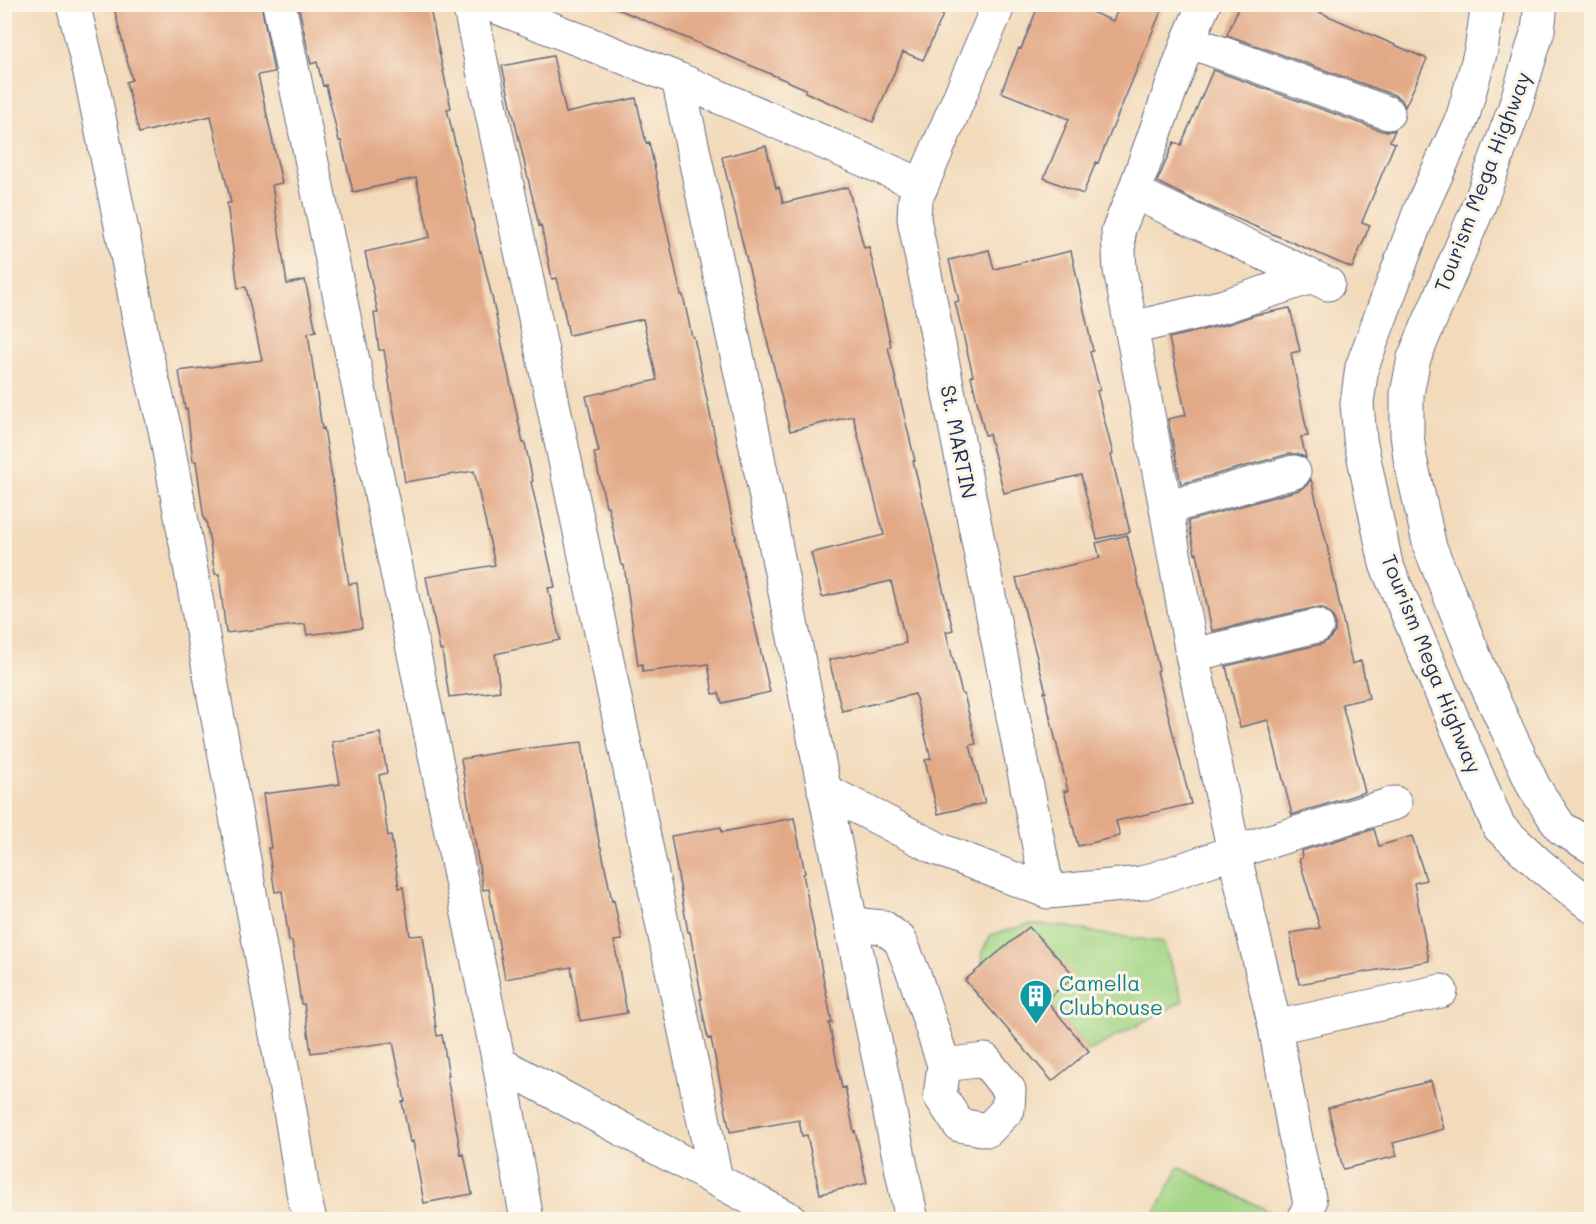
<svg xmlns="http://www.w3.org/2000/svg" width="1596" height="1224" font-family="Mali,sans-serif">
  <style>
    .green { fill: #a3d686; stroke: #5f8272; stroke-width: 1.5 }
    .building { fill: #e2a987 }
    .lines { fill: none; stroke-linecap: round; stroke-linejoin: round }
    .minor-casing { stroke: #666b7f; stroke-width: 35 }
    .tertiary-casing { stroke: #666b7f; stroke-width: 35 }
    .minor { stroke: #fff; stroke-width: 33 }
    .tertiary { stroke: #fff; stroke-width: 33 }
    .labels { text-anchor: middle; stroke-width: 6; stroke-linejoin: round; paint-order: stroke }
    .street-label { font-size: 21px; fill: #1b2f5e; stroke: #fcf5e5 }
    .culture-label { font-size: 21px; fill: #0d838f; stroke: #fcf5e5; text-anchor: start }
  </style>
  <rect width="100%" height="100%" fill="#fcf5e5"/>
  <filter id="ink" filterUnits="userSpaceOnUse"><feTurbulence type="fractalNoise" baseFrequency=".0167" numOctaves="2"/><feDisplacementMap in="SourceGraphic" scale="12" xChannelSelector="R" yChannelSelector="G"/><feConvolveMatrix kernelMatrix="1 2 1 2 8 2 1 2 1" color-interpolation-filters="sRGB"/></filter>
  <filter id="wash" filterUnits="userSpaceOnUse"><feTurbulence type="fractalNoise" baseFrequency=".008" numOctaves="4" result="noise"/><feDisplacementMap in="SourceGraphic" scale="24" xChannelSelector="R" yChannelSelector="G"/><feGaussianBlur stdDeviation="1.35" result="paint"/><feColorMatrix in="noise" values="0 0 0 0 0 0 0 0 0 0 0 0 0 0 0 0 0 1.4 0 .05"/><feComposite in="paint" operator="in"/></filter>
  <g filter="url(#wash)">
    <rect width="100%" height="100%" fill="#f2dabb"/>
    <path class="green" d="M1030,924L1069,927L1102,934L1163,942L1183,1001L1089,1051L1046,1000L1074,976L982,966L983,950L991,935Z
      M1179,1167L1282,1218L1281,1219H1152Z"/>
    <g id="blocks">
      <path class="building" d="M113,4H261L274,72L258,75L282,183L272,185L287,284L305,280L316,331L308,333L322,429L324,428L349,584L357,583L362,628L307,635L305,624L226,633L219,574H215L206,520H204L196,461H193L187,408L185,409L179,371L262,360L246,287L238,288L227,203H231L211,116L139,133L126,82L132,80Z
        M298,4H429L451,108L447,109L480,252L481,251L492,297L523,443H525L533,481L531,482L555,587L548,588L560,640L495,654L500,691L449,697L442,650H440L426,577L495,565L474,471L405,482L384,350H379L374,313H378L365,252L430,237L416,178L353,192L341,141H339L326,85L323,86L317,62L311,64Z
        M606,4H918L943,15L923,60L903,52L873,122L805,92L806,89Z
        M1039,4H1072L1113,21L1120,4H1164L1098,163L1096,162L1083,194L1044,178L1069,119L1001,92L1019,48L1021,49Z
        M1240,4H1301L1427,59L1405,107L1402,100L1394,95L1227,35Z
        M553,56L566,113L636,98L646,143L649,142L660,193H659L681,295H683L692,337H694L736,538H735L770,692L722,703L719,693L713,694L708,664L643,672L642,664L638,665L624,565H621L608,506H606L594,453L599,452L586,396L657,380L643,319L569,335L557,278L552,279L541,225L539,226L502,66Z
        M1213,70L1382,131H1391L1395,130L1390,141L1395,143L1362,222L1370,225L1352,268L1198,202L1157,182L1174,142L1181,145Z
        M766,146L776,188L779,187L783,203L848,187L864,248L869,247L891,346L888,347L915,461H913L941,577H940L953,630L946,632L962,694H964L976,744L970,745L985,803L938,814L925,760L931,759L915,694L842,711L829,660L906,643L891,581L822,597L811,553L884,535L853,416L790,431L744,249L722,157Z
        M989,250L994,269L1071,251L1093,351L1090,352L1100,390L1097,391L1113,454L1111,455L1130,532L1097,539L1081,475L1004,493L989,434L985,435L971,376L973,375L955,302L959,301L949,260Z
        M1290,308L1300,351L1291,353L1308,436L1301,437L1306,458L1298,454H1289L1181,484L1168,419L1186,415L1169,338L1228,324L1255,315Z
        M1311,479L1327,545L1352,664L1361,661L1369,698L1342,704L1365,792L1292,815L1268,720L1240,727L1226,666L1322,644L1329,640L1335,632V621L1330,613L1323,608H1313L1212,631L1197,553L1195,554L1188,521L1299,490L1307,485Z
        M1127,535L1159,670L1157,671L1191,804L1116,821L1120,836L1078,846L1064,791H1068L1044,692H1046L1016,578L1100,558L1096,543Z
        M380,733L387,773L379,775L388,836L391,835L399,888L403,887L410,936L423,935L437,1036L442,1035L449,1076H447L461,1155L464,1154L472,1194L424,1203L413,1141L410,1142L402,1102L405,1101L393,1042L311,1053L304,1004H301L292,941H289L282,891L275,892L268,848H271L263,794L340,784L332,742Z
        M582,742L586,772L600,847H601L612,901L614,900L622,940L614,941L627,1013L580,1021L571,967L505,979L489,889L483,890L461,759L512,750Z
        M794,818L805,873L803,874L832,1023H829L842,1088L845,1087L854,1132L855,1131L867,1183L820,1194L807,1135L802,1136L799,1120L730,1132L711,1038L708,1039L700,999H702L690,932H688L671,836L721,827L722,832Z
        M1374,829L1379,846L1412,836L1426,880L1414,883L1429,961L1299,984L1290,933L1320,928L1299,859L1302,858L1301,851Z
        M1029,927L1075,976L1046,1000L1089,1051L1052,1081L965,980Z
        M1431,1081L1444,1129L1393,1143L1397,1156L1343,1169L1328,1108Z"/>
    </g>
  </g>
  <g filter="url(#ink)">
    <use href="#blocks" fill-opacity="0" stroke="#666b7f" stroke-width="1.5"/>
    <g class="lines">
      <g class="minor-casing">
        <path id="minor" d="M73,4L90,73L129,265L144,346L165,429L292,1122L303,1192L310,1220
          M279,4L499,1063L527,1220
          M469,4L716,1179
          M489,4L678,79L922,185
          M999,4L922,185L915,200L914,219L1048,892
          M1204,4L1188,41L1134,192L1118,231L1120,270L1166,508L1192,655L1234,852L1275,1027L1294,1130L1310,1203L1304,1220
          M1188,41L1388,113
          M678,79L747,402L856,948L912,1220
          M1134,192L1328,284
          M1132,328L1224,306L1311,277
          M1166,508L1294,472
          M1192,655L1317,626
          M824,790L938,849L1048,892L1142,883L1234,852L1395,803
          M852,924L883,927L900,940L915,977L944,1065L985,1060L1009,1090L1008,1109L988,1130L959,1125L940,1096L944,1065
          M1275,1027L1441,991
          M499,1063L791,1220"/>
      </g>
      <g class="tertiary-casing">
        <path id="tertiary" d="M1488,4L1481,50L1463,116L1421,208L1362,367L1357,403L1360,439L1386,564L1499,827L1541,866L1592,906
          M1541,4L1538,30L1514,110L1478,208L1414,358L1407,394V434L1410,458L1430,547L1485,682L1534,787L1561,828L1592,847"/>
      </g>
      <use href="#minor" class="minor"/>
      <use href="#tertiary" class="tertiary"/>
    </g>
  </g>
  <defs>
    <g id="building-pin" transform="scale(1.725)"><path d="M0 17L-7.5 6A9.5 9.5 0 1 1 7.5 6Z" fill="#0f9aa8" stroke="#fcf5e5"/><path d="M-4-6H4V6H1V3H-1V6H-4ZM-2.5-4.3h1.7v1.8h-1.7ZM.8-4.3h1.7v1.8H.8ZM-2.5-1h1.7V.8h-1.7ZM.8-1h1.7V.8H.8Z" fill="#fff"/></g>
  </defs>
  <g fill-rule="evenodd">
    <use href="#building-pin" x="1036" y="996"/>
  </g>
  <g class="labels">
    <g class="street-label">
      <text transform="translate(1483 182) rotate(-69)" y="7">Tourism Mega Highway</text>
      <text transform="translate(958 442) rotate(79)" y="7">St. MARTIN</text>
      <text transform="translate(1431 664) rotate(68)" y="7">Tourism Mega Highway</text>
    </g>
    <g class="culture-label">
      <text x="1059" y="991">Camella<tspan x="1059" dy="24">Clubhouse</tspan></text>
    </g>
  </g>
  <rect width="1596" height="1224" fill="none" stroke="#fcf5e5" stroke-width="24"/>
</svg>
